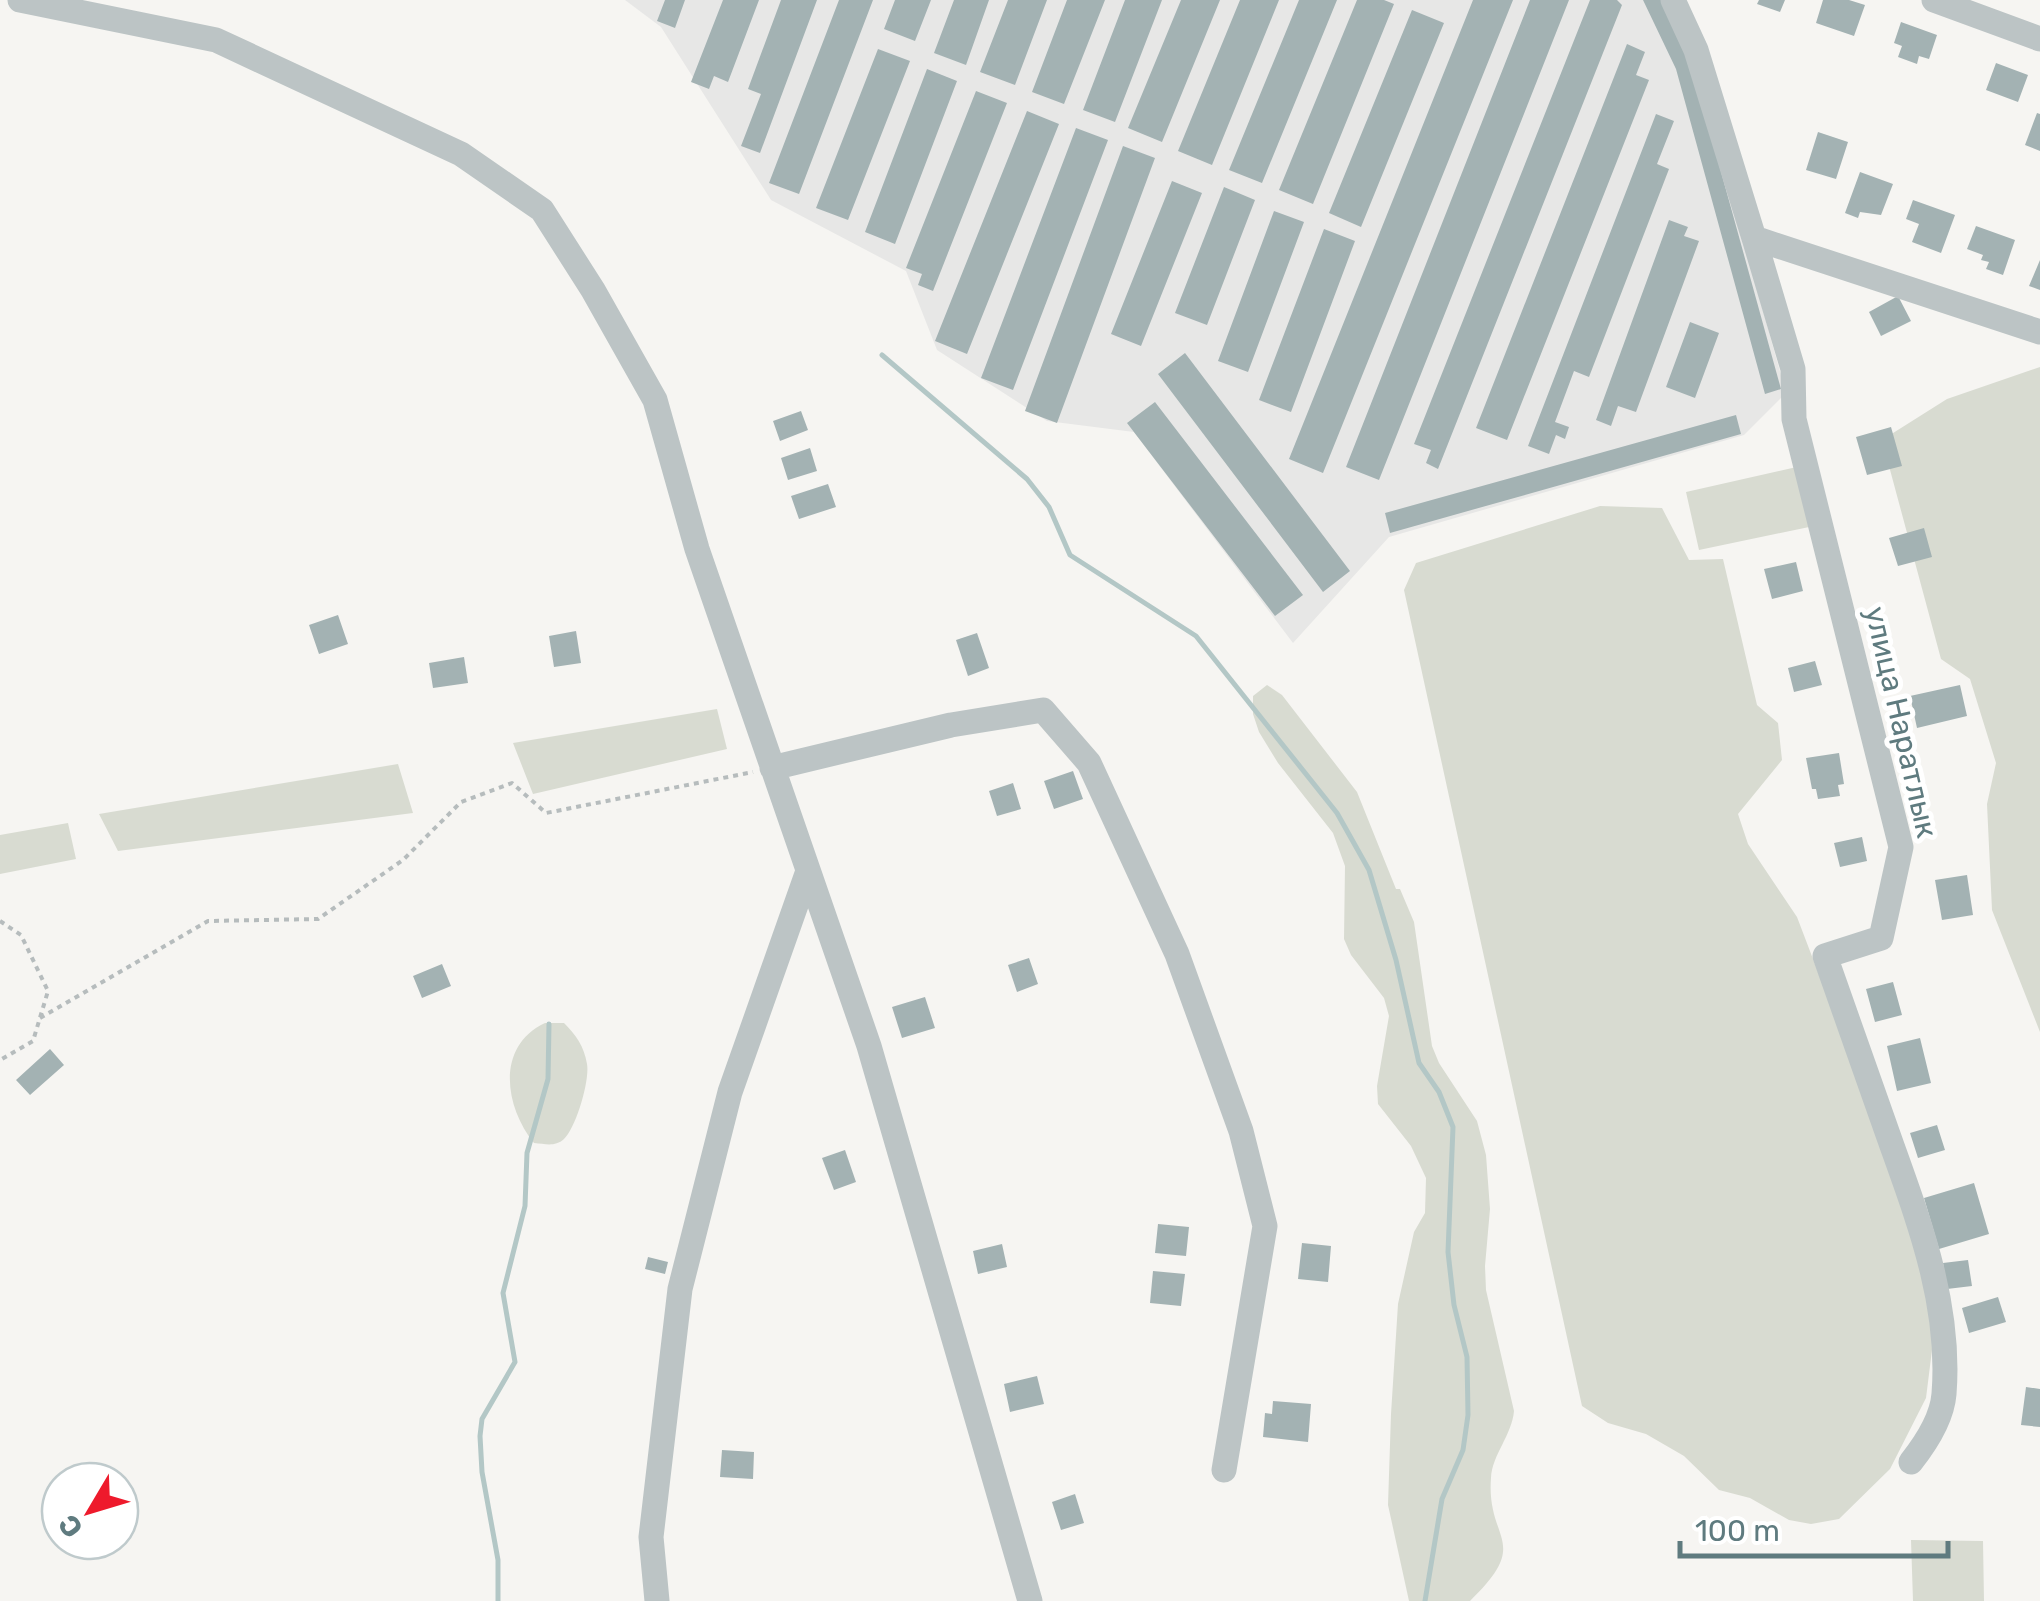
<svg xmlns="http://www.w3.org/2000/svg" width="2040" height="1601" font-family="Rubik,sans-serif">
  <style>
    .built { fill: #e7e7e6 }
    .green { fill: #d8dbd1 }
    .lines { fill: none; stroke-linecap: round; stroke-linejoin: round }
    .stream { stroke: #b3c7c6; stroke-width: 5 }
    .building { fill: #a3b2b3 }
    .path { stroke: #b6bcbd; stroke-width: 4; stroke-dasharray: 5 5; stroke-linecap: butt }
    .minor { stroke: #bcc4c5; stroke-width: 25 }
    .labels { text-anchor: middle; stroke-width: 10; stroke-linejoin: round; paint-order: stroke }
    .street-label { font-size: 30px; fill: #5f7b7f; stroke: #fff }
  </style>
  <rect width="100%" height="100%" fill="#f6f5f2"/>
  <path class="built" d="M625,0H1665L1693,60L1786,393L1744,435L1389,537L1293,643L1134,432L1047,421L937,350L906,271L771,200L661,27Z"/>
  <path class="green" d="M2040,367V1032L1992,910L1987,804L1996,763L1970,679L1941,659L1882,440L1947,399Z
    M1801,466L1814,526L1699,550L1686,492Z
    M1600,506L1662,508L1689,560L1723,559L1757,705L1778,723L1782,760L1738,814L1748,844L1797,917L1861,1085L1931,1284L1933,1342L1926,1398L1890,1469L1839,1519L1811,1524L1789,1520L1750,1498L1719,1490L1684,1456L1646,1434L1608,1423L1582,1406L1404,590L1416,563Z
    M1267,685L1282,695L1357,792L1396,889H1400L1414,922L1432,1046L1439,1063L1477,1121L1486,1155L1490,1209L1485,1266L1486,1290L1514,1411C1512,1435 1492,1455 1491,1478C1486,1542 1533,1540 1470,1601H1409L1388,1505L1391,1414L1398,1304L1414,1232L1425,1213L1426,1178L1411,1146L1378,1104L1377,1086L1389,1016L1384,998L1351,955L1344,939L1345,866L1333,833L1278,763L1259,732L1253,714V696Z
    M717,709L727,749L533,794L513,743Z
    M398,764L413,813L118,851L99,814Z
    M68,823L76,859L0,874V835Z
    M545,1023H564C576,1035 584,1046 587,1064C590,1080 576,1128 564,1139C555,1147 546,1144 534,1143C504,1106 496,1046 545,1023Z
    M1911,1540L1983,1541L1984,1601H1913Z"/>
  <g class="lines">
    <path class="stream" d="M882,355L1027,479L1049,507L1070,555L1196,636L1337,813L1369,870L1396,960L1419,1063L1439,1092L1453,1127L1448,1252L1454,1305L1467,1357L1468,1415L1463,1450L1442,1499L1425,1601
      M498,1601V1560L482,1472L480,1436L482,1419L515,1362L503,1293L525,1206L527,1153L548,1079L549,1024"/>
  </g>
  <path class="building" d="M665,0H685L675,28L657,21Z
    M723,0H759L728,82L714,76L709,89L691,82Z
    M781,0H817L760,153L741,146L761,94L748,89Z
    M839,0H873L799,194L769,183Z
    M895,0H931L915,41L884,29Z
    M954,0H989L966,65L934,53Z
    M1008,0H1047L1015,85L980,72Z
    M1067,0H1105L1064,104L1032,92Z
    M1125,0H1162L1115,122L1083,110Z
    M1181,0H1220L1162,142L1128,128Z
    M1240,0H1279L1212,165L1178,151Z
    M1299,0H1337L1262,183L1229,170Z
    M1357,0H1384L1394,4L1313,204L1279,190Z
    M1473,0H1513L1323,473L1289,459Z
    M1530,0H1569L1379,480L1346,467Z
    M1590,0H1617L1622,5L1438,469L1426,463L1431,450L1414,444Z
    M1643,0H1661L1691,63L1781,389L1765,394L1676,69Z
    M1759,0H1785L1780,12L1757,4Z
    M1823,0H1849L1865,5L1854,36L1816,23Z
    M1412,10L1444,23L1361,227L1329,213Z
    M1901,22L1937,35L1929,59L1919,56L1917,64L1898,57L1902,46L1894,43Z
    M1627,44L1645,52L1636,75L1649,80L1507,440L1476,428Z
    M878,49L910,61L848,220L816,208Z
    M1996,63L2028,75L2018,102L1986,90Z
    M927,69L957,81L895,244L865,232Z
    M976,91L1007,103L933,291L918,285L922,274L906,268Z
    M1027,111L1059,124L967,354L935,341Z
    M2037,113L2040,114V151L2025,145Z
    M1656,114L1674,121L1657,164L1669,169L1589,377L1574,371L1555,422L1569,427L1565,439L1556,435L1549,454L1528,446Z
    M1076,128L1108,140L1013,390L981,378Z
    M1818,132L1848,142L1836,179L1806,170Z
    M1123,146L1155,158L1057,423L1025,411Z
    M1860,172L1893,184L1881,215L1860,212L1858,218L1845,213Z
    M1172,181L1202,193L1141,346L1111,334Z
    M1224,187L1255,200L1207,325L1175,313Z
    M1913,200L1955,215L1941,253L1912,242L1919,224L1906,219Z
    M1274,211L1304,222L1248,372L1218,361Z
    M1669,220L1688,227L1684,236L1699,241L1636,412L1618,406L1611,426L1596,420Z
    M1976,226L2015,240L2003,275L1986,269L1989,262L1981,260L1983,255L1967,249Z
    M1324,229L1355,241L1291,412L1259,400Z
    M2040,260V290L2029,286Z
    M1898,296L1911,321L1881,336L1869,312Z
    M1690,322L1719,333L1695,398L1666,387Z
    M1185,353L1350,571L1323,592L1158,374Z
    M1155,402L1303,595L1275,616L1127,423Z
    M801,411L808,430L780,441L773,421Z
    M1736,415L1741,434L1390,533L1385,513Z
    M1891,427L1902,466L1867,475L1856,437Z
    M810,448L817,471L788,480L781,458Z
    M828,484L836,507L799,519L791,496Z
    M1924,528L1932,557L1898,566L1889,538Z
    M1796,562L1803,591L1772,599L1764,569Z
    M338,615L348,644L319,654L309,625Z
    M576,631L581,663L554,667L549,636Z
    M977,633L989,668L968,676L956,640Z
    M464,657L468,683L433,688L429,663Z
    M1815,661L1822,685L1794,692L1788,668Z
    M1960,685L1967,716L1917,728L1910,696Z
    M1839,753L1844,784L1838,785L1840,796L1818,799L1816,789H1812L1806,758Z
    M1073,771L1083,799L1054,809L1044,781Z
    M1013,783L1021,809L997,816L989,791Z
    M1862,837L1867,861L1840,867L1834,843Z
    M1967,875L1973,915L1942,920L1935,880Z
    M1029,958L1038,984L1017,992L1008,965Z
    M442,964L451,986L422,998L413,976Z
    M1893,982L1902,1015L1875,1022L1866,989Z
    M925,997L935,1028L902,1038L892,1007Z
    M1920,1038L1931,1083L1897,1091L1887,1046Z
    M50,1049L64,1065L30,1095L16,1080Z
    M1937,1125L1945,1150L1918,1158L1910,1133Z
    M845,1150L856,1182L834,1190L822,1158Z
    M1974,1183L1989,1234L1939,1249L1924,1198Z
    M1158,1224L1189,1227L1186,1256L1155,1253Z
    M1302,1243L1331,1246L1328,1282L1298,1279Z
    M1002,1244L1007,1267L978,1274L973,1251Z
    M648,1257L668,1262L665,1274L645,1269Z
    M1968,1260L1972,1286L1947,1289L1943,1263Z
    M1153,1271L1185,1274L1181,1306L1150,1303Z
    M1998,1297L2006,1322L1969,1333L1962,1308Z
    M1037,1376L1044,1404L1010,1412L1004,1384Z
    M2026,1387L2040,1389V1427L2021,1425Z
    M1273,1401L1311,1404L1308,1442L1263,1437L1265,1413L1272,1414Z
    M722,1450L754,1452L753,1479L720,1477Z
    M1075,1494L1084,1523L1061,1530L1052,1502Z"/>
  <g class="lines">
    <path class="path" d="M0,921L21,935L48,991L33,1041L0,1060
      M40,1018L208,921L318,919L403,860L461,802L512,783L546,813L753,772"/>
    <path class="minor" d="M20,0L216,40L461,154L542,210L593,290L655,400L697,549L869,1046L1030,1601
      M1673,0L1696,50L1754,238L2040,332
      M1934,0L2040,39
      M1754,238L1793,369L1794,419L1901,847L1881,938L1825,956C1847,1018 1869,1081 1891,1143C1920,1224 1951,1306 1944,1394C1942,1419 1926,1443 1911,1462
      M772,768L951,725L1043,710L1089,763L1177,954L1241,1131L1265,1226L1224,1470
      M657,1601L651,1537L680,1289L730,1092L808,871"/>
  </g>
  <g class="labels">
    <g class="street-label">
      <text transform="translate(1901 722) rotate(77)" y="10">улица Наратлык</text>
    </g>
  </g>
  <g transform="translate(90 1511) rotate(232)"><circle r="48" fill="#ffffff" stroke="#bfcacc" stroke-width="2.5"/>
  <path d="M0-8L18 38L0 25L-18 38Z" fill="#ee1a2c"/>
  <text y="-15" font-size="28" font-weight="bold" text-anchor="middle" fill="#5f7b7f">С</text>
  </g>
  <path d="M1680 1541v15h268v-15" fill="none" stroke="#5f7b7f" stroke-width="5"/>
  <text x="1695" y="1541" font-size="30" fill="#5f7b7f" stroke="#ffffff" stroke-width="8" paint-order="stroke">100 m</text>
</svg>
